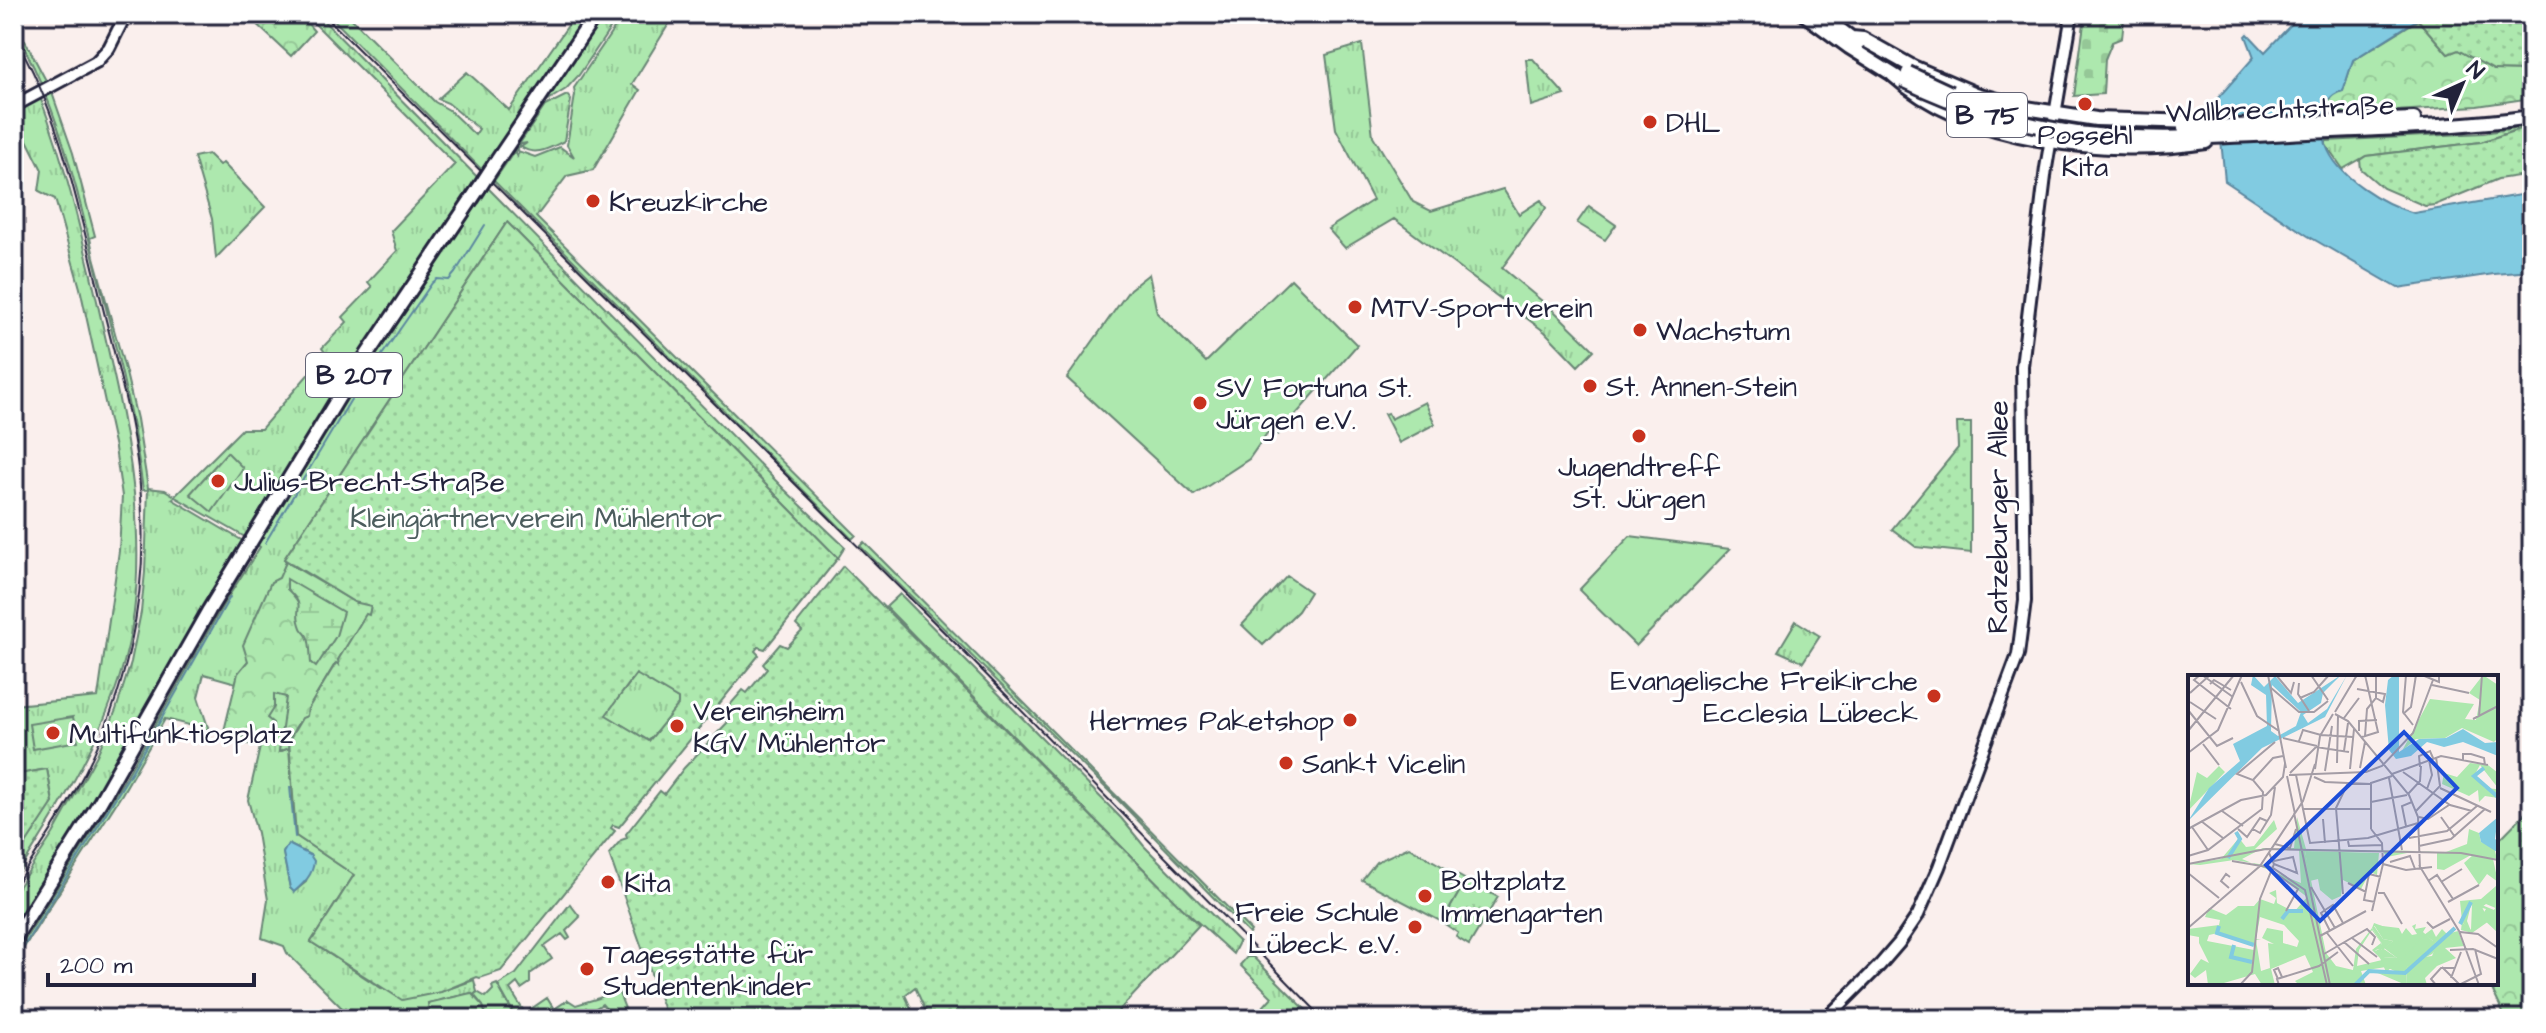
<svg xmlns="http://www.w3.org/2000/svg" width="2546" height="1033" font-family="'Architects Daughter',sans-serif">
  <style>
    .grass { fill: url(#grass-tufts); stroke: #688574; stroke-width: 2; fill-rule: evenodd }
    .forest { fill: url(#forest-crowns); stroke: #688574; stroke-width: 2 }
    .wetland { fill: url(#wetland-marsh); stroke: #688574; stroke-width: 2 }
    .cemetery { fill: url(#cemetery-stones); stroke: #688574; stroke-width: 2 }
    .garden { fill: url(#garden-dots); stroke: #688574; stroke-width: 2; fill-rule: evenodd }
    .pitch { fill: #ade8ae; stroke: #688574; stroke-width: 2 }
    .water { fill: #81cbe1; stroke: #5b879f; stroke-width: 2 }
    .lines { fill: none; stroke-linecap: round; stroke-linejoin: round }
    .stream { stroke: #5b879f; stroke-width: 2 }
    .secondary-casing { stroke: #22223b; stroke-width: 16 }
    .primary-casing { stroke: #22223b; stroke-width: 18 }
    .secondary { stroke: #fff; stroke-width: 10 }
    .primary { stroke: #fff; stroke-width: 12 }
    .rail { stroke: #22223b; stroke-width: 2 }
    .primary-bridge-casing { stroke: #22223b; stroke-width: 18; stroke-linecap: butt }
    .primary-bridge { stroke: #fff; stroke-width: 12 }
    .poi-dot { fill: #c8321e; stroke: #fff; stroke-width: 3 }
    .labels { text-anchor: middle; stroke-width: 6; stroke-linejoin: round; paint-order: stroke }
    .shield { fill: #fff; stroke: #646476; stroke-width: 2 }
    .shield-label { font-size: 26px; font-weight: bold; fill: #22223b }
    .street-label { font-size: 28px; fill: #22223b; stroke: #fff }
    .poi-label { font-size: 28px; fill: #22223b; stroke: #fff; text-anchor: start }
    .park-label { font-size: 28px; fill: #4c5d5e; stroke: #fff }
    .inset-river { fill: none; stroke: #81cbe1; stroke-width: 4 }
    .inset-road { fill: none; stroke: #a49da6; stroke-width: 2 }
    .view { fill: #1d4ed8; fill-opacity: 0.15; stroke: #1d4ed8; stroke-width: 4 }
    .inset-edge { fill: none; stroke: #22223b; stroke-width: 4 }
  </style>
  <defs>
    <pattern id="grass-tufts" width="24" height="20" patternUnits="userSpaceOnUse" patternTransform="scale(2)"><rect width="24" height="20" fill="#ade8ae"/><path d="M3 7l-1-3M5 7V3M7 7l1-3M15 17l-1-3M17 17v-4M19 17l1-3" fill="none" stroke="#95c797"/></pattern>
    <pattern id="forest-crowns" width="20" height="18" patternUnits="userSpaceOnUse" patternTransform="scale(2)"><rect width="20" height="18" fill="#ade8ae"/><path d="M2 6a3 3 0 1 1 6 0M12 15a3 3 0 1 1 6 0" fill="none" stroke="#95c797"/></pattern>
    <pattern id="wetland-marsh" width="20" height="14" patternUnits="userSpaceOnUse" patternTransform="scale(2)"><rect width="20" height="14" fill="#ade8ae"/><path d="M1 5h8M5 5V1M11 12h8M15 12V8" fill="none" stroke="#95c797"/></pattern>
    <pattern id="cemetery-stones" width="16" height="16" patternUnits="userSpaceOnUse" patternTransform="scale(2)"><rect width="16" height="16" fill="#ade8ae"/><path d="M2 7V4a2 2 0 0 1 4 0v3zM10 15v-3a2 2 0 0 1 4 0v3z" fill="#95c797"/></pattern>
    <pattern id="garden-dots" width="8" height="8" patternUnits="userSpaceOnUse" patternTransform="scale(2)"><rect width="8" height="8" fill="#ade8ae"/><path d="M2 2h.1M6 6h.1" fill="none" stroke="#95c797" stroke-width="1.8" stroke-linecap="round"/></pattern>
  </defs>
  <rect width="100%" height="100%" fill="#faefed"/>
  <filter id="ink" filterUnits="userSpaceOnUse"><feTurbulence type="fractalNoise" baseFrequency=".0125" numOctaves="2"/><feDisplacementMap in="SourceGraphic" scale="16" xChannelSelector="R" yChannelSelector="G"/><feConvolveMatrix kernelMatrix="1 2 1 2 8 2 1 2 1" color-interpolation-filters="sRGB"/></filter>
  <g filter="url(#ink)">
    <path class="grass" d="M305,14H317L784,489L845,547L838,558L507,222L284,559L286,562L248,661L238,673L236,683L204,674L198,697L209,730L165,719L122,794L14,963V957L126,777L223,605L260,547L256,544L327,425L476,202L479,203L485,194L474,184L297,454L245,537L175,497L172,499L243,541L130,743L14,931V893L53,834L97,755L116,710L131,662L141,612L145,572L148,489L143,490C134,418 116,347 98,276C77,189 59,107 14,29V20L51,90L73,153L95,236L90,238L94,257L126,373L137,419L148,488L165,490L175,496L242,429H261L326,354L322,348L347,322L343,317L372,287L368,282L397,251L391,231L455,164Z
      M328,14H347L435,102L449,110L475,135L479,129L448,103L438,99L467,72L509,110L576,14H590L495,155L493,154L482,170Z
      M601,14H620L579,75L566,89L542,104Z
      M624,14H675L632,84L640,90L593,170L567,176L536,217L856,535L852,539L494,181L545,106L567,95L571,100L564,141C549,148 536,157 521,147L527,143L521,144L515,152L517,158L518,151L535,157L560,147L574,157L567,145L575,95L574,88Z
      M1362,44L1373,136L1413,202L1431,211L1503,189L1519,214L1541,200L1546,208L1502,268L1554,311L1594,350L1578,366L1545,332L1394,219L1345,248L1328,229L1373,200L1336,129L1326,55Z
      M1526,59H1533L1565,95L1531,106Z
      M40,97C65,162 81,232 97,301C120,402 147,506 134,612C122,711 66,797 14,880V862L53,802L47,769L14,775V705L98,697L119,551L122,496L115,448L80,288L55,199L39,191L42,170L15,116V112Z
      M2531,125L2481,142L2366,156L2343,169L2326,145V141L2484,133Z
      M208,154L219,165L223,163L265,207L216,258L212,219L194,157Z
      M1589,206L1616,225L1605,240L1577,223Z
      M1425,402L1435,424L1399,443L1384,414L1388,413L1391,419Z
      M864,542L1251,931L1249,934L1117,799L860,546Z
      M1287,576L1310,592L1298,611L1263,645L1242,625Z
      M900,594L1121,818L1144,846L1239,942L1233,954L1181,907L886,607Z
      M1796,621L1820,636L1803,662L1778,651Z
      M637,674L678,699L679,705L649,741L605,715Z
      M275,693L287,697L279,752L289,748L296,836L354,875L311,942L381,988L440,992L474,980L477,992L474,995L471,993L428,1003L431,1019H348L346,1012L287,953L284,946L262,938L268,900L257,833L248,800L260,747L222,737L224,731L269,743L267,718ZM288,844L310,855L306,882L295,891L290,888L283,853Z
      M1466,880L1498,897L1469,945L1456,937L1458,933L1442,922Z
      M570,904L580,917L566,931L570,938L567,940L562,934L544,947L552,959L530,974V983L521,989L517,983L510,989L525,1013L547,998L554,1009L568,1000L576,1005L599,998L617,988L629,1019H615L602,1004L579,1019H517L498,985L516,974Z
      M1247,957H1253L1315,1019H1252L1272,997L1240,965Z"/>
    <path class="forest" d="M259,14H277L283,22L288,19L295,23L308,24L314,31L291,56L252,20Z
      M2418,20L2448,54L2458,50L2494,70L2532,71V98L2477,106L2346,114L2325,105L2334,93L2343,91L2353,60Z
      M286,562L356,603H366L371,606L369,616L366,615L338,660L340,662L339,665L335,664L308,709L307,716C297,721 289,736 289,748L279,752L286,697L274,694V707L267,718L273,723V735L269,743L224,731L238,673L248,661L243,645L271,582L279,578Z
      M2532,806V1019H2506L2489,983H2496V843Z
      M497,984L516,1019H487L483,1006L474,995L477,992L486,997L493,990L492,986Z"/>
    <path class="wetland" d="M287,579L343,612L336,636L316,667L311,663C310,655 311,643 307,636C303,629 302,633 300,625C293,605 308,609 287,589Z"/>
    <path class="cemetery" d="M2088,14L2124,19L2122,38L2112,42L2105,59L2103,94L2074,96L2085,16Z"/>
    <path class="garden" d="M2425,14H2532V71L2494,70L2458,50L2448,54L2418,20Z
      M2532,125V174L2498,179L2435,205L2425,206L2383,188L2361,169L2360,160L2366,156L2481,142Z
      M507,222L838,558L765,649L758,647L755,651L759,655L619,827L613,825L611,828L615,831L501,971L480,978L477,977L441,992L402,1000L311,942L354,875L296,836L289,740L302,718L307,716L308,709L336,663L339,665L338,660L366,614L369,615L371,606L354,602L284,559ZM636,674L678,699V705L649,741L606,715Z
      M1957,423H1971V553L1916,547L1892,529L1958,448Z
      M843,566L1199,925L1111,1019H929L915,987L905,995L916,1019H667L609,854L621,840L627,838L626,834L660,791L664,794L684,768L728,722L721,715L743,690L747,693L767,669L763,664L780,644L787,647L802,631L796,625Z
      M47,769L53,803L14,862V775Z"/>
    <path class="pitch" d="M1149,274L1157,313L1206,362L1291,279L1357,345L1278,435L1270,429L1249,459L1194,495L1067,378L1130,289Z
      M227,452L243,468L212,512L190,494Z
      M1630,536L1730,549L1636,646L1579,590Z
      M73,717L78,741L33,749L29,724Z
      M1409,847L1466,880L1442,922L1362,880L1376,862Z
      M471,993L483,1006L487,1019H418L417,1014L429,1011L428,1003Z"/>
    <path class="water" d="M2301,14H2426L2353,60L2343,91C2327,95 2325,105 2326,120C2326,127 2324,138 2326,145C2337,177 2383,204 2414,213L2532,193V271L2494,274L2398,288L2308,236L2225,181L2217,99L2254,57L2246,36L2248,34L2265,52Z
      M288,844L310,855L314,861C313,875 304,883 294,892L290,888L283,853Z"/>
    <g class="lines">
      <path class="stream" d="M265,543L350,401L432,283L437,279L449,280L455,273L485,225
        M290,787L295,837
        M14,962L132,771L230,597"/>
      <g class="secondary-casing">
        <path id="secondary" d="M14,106L96,62L109,48L126,14
          M1826,1019L1880,965L1899,943L1918,915L1939,867L2018,655L2025,601L2022,366L2046,168L2072,14"/>
      </g>
      <g class="primary-casing">
        <path id="primary" d="M1804,14L1849,47L1897,77
          M1819,14L1858,43
          M1852,38L1863,39L1913,67L1976,94L2026,108L2096,119L2197,122
          M1893,75C1968,143 2110,157 2206,142
          M2184,128L2414,119
          M2077,133C2153,142 2231,136 2308,132C2383,129 2458,127 2532,117
          M494,165L596,14
          M14,939L100,802L209,610L340,395L479,188"/>
      </g>
      <use href="#secondary" class="secondary"/>
      <use href="#primary" class="primary"/>
      <path class="rail" d="M323,14L962,650L1324,1019
        M14,36C59,112 76,198 97,283C113,353 136,425 141,497C149,598 125,701 76,789C58,823 35,855 14,887"/>
      <g class="primary-bridge-casing">
        <path id="primary-bridge" d="M1908,73L1951,93
          M1903,80C1965,110 2010,122 2077,133
          M479,188L494,165"/>
      </g>
      <use href="#primary-bridge" class="primary-bridge"/>
    </g>
  </g>
  <g class="poi-dot">
    <circle cx="2085" cy="104" r="8"/>
    <circle cx="1650" cy="122" r="8"/>
    <circle cx="593" cy="201" r="8"/>
    <circle cx="1355" cy="307" r="8"/>
    <circle cx="1640" cy="330" r="8"/>
    <circle cx="1590" cy="386" r="8"/>
    <circle cx="1200" cy="403" r="8"/>
    <circle cx="1639" cy="436" r="8"/>
    <circle cx="218" cy="481" r="8"/>
    <circle cx="1934" cy="696" r="8"/>
    <circle cx="1350" cy="720" r="8"/>
    <circle cx="677" cy="726" r="8"/>
    <circle cx="53" cy="733" r="8"/>
    <circle cx="1286" cy="763" r="8"/>
    <circle cx="608" cy="882" r="8"/>
    <circle cx="1425" cy="896" r="8"/>
    <circle cx="1415" cy="927" r="8"/>
    <circle cx="587" cy="969" r="8"/>
  </g>
  <g class="labels">
    <g class="shield">
      <rect x="1947" y="93" width="80" height="44" rx="6"/>
      <rect x="306" y="353" width="96" height="44" rx="6"/>
    </g>
    <g class="shield-label">
      <text x="1987" y="124">B 75</text>
      <text x="354" y="384">B 207</text>
    </g>
    <g class="street-label">
      <text transform="translate(2280 108) rotate(-2)" y="10">Wallbrechtstraße</text>
      <text transform="translate(1997 517) rotate(-90)" y="10">Ratzeburger Allee</text>
    </g>
    <g class="poi-label">
      <text x="1666" y="132">DHL</text>
      <text x="2085" y="144" text-anchor="middle">Possehl<tspan x="2085" dy="32">Kita</tspan></text>
      <text x="609" y="211">Kreuzkirche</text>
      <text x="1371" y="317">MTV-Sportverein</text>
      <text x="1656" y="340">Wachstum</text>
      <text x="1606" y="396">St. Annen-Stein</text>
      <text x="1216" y="397">SV Fortuna St.<tspan x="1216" dy="32">Jürgen e.V.</tspan></text>
      <text x="1639" y="476" text-anchor="middle">Jugendtreff<tspan x="1639" dy="32">St. Jürgen</tspan></text>
      <text x="234" y="491">Julius-Brecht-Straße</text>
      <text x="1918" y="690" text-anchor="end">Evangelische Freikirche<tspan x="1918" dy="32">Ecclesia Lübeck</tspan></text>
      <text x="693" y="720">Vereinsheim<tspan x="693" dy="32">KGV Mühlentor</tspan></text>
      <text x="1334" y="730" text-anchor="end">Hermes Paketshop</text>
      <text x="69" y="743">Multifunktiosplatz</text>
      <text x="1302" y="773">Sankt Vicelin</text>
      <text x="1441" y="890">Boltzplatz<tspan x="1441" dy="32">Immengarten</tspan></text>
      <text x="624" y="892">Kita</text>
      <text x="1399" y="921" text-anchor="end">Freie Schule<tspan x="1399" dy="32">Lübeck e.V.</tspan></text>
      <text x="603" y="963">Tagesstätte für<tspan x="603" dy="32">Studentenkinder</tspan></text>
    </g>
    <g class="park-label">
      <text x="536" y="527">Kleingärtnerverein Mühlentor</text>
    </g>
  </g>
  <g transform="translate(2188 675)">
    <rect width="310" height="310" fill="#faefed"/>
    <path d="M109,142L118,174L229,176L199,182L195,177L117,176L138,278L148,291L165,295L168,274L184,253L194,269L187,276L194,273L193,279L198,290L195,282L209,283L196,273L205,266L195,264L186,250L211,253L214,259L218,253L224,260L229,259L224,251L228,249L227,254L238,252L235,257L248,269L211,298L198,292L173,296L178,310H111L107,306L125,297L117,280L83,294L87,310H74L67,299L29,310H20L18,295L7,303L2,299L13,284L21,288L11,268L0,267L11,268V262L0,260V254L31,250L32,245L17,242L21,233L38,240L50,231H66L72,224L86,229L88,223L81,218L88,215L89,228L106,237L119,222L77,190L46,185L12,190L0,189L33,184L51,163L58,172L66,171L86,145L89,154L67,174L106,173ZM75,173L111,175L113,208L54,184ZM72,242L96,250L111,266L109,272L95,268V256L79,253L74,263L86,269L80,268L82,293L73,296L68,265H73L68,264ZM184,255L193,268L184,275L194,285L169,291L171,275ZM30,258L66,269V275L19,266L21,260ZM231,176L280,179L290,180L305,184L283,180L256,195L249,194V178ZM308,211L310,234L298,229L294,232L301,246L284,258L273,255L274,247L283,255L284,229L274,246L272,226L293,224Z" fill="#ade8ae" fill-rule="evenodd"/>
    <path d="M282,88L300,90L310,98V113L292,90L286,101L297,113L308,114L310,123L297,121L291,127L290,115L281,121L254,109L256,98L269,102ZM281,154L291,158L293,167L306,172L309,184L258,177L279,169ZM284,226L306,235L310,229V258L293,242L298,234L283,230L279,246L283,256L278,252L274,246ZM186,248L197,252L186,251L195,264L205,266L196,274L209,283L196,282L199,291H203L209,285L216,282L236,260L244,254L248,262L254,254L259,259L270,256L276,271L257,273L268,283L249,291L237,303L239,310H218L219,292L228,283L244,281L249,269L237,260L217,282L198,297L190,278L194,274L185,275L194,269L184,253Z" fill="#ade8ae"/>
    <path d="M245,265L249,269V274L244,279L219,292L218,310L185,296L211,298L228,279L241,277Z" fill="#ade8ae"/>
    <path d="M295,0L310,10V63L306,67L274,53L257,63L228,64L214,76L242,24L286,29L277,44L288,45L292,25L281,18ZM31,91L37,97L0,136L9,97L19,103ZM117,176L191,178L189,200L182,197L173,214L155,205L153,221L144,225L132,215L130,204L122,206ZM285,180L305,184L310,207L299,199L291,210L276,188Z" fill="#ade8ae"/>
    <path d="M65,0L76,12L87,1L110,28L153,0L135,18L133,28L115,40L120,48L139,34L159,0L137,42L74,73L0,146L21,113L52,86L45,69L79,51L78,20L63,10ZM84,10L113,37L108,51L90,61L83,56ZM206,0H211V77L231,64L258,63L275,54L297,68L310,67V81L275,67L256,72L239,67L223,81L208,84L201,75L197,30L200,5ZM310,142L307,164L310,166V194L309,177L293,167L291,158Z" fill="#81cbe1" fill-rule="evenodd"/>
    <path class="inset-river" d="M296,93L286,101L310,122M40,183L52,164L48,157M94,244L100,236H115M272,249L283,227M31,251L29,258L66,270M46,270L43,282L64,287M167,310L181,296L217,298L267,253"/>
    <path class="inset-road" d="M12,0L6,5L43,34M14,0L45,22M80,0L98,93M88,0L103,18L106,7M123,0L140,25M218,0L215,37L225,50M234,0L251,7V1M53,7L69,41L91,56M111,8L110,19L121,36M22,9L26,5L43,15M244,10L281,18M82,12L111,37H126L140,26M169,14L197,19L195,27L188,23M2,18L22,0M112,23L126,17L141,0M2,27L28,44M0,35L29,71L45,63M147,37L169,0M147,39L160,46L221,120L230,142L232,194M215,39L223,32L228,0M291,42L294,0M156,43L171,23M285,44L310,31M0,56L46,0M171,56V46L189,45M133,60L165,62M177,61L179,34L188,23V0M174,62L190,57L177,0M95,63L129,71M111,66L115,55L133,60M15,69L31,90M156,76L160,48M0,78L30,55L54,0M275,86V79H283L296,83L297,90M149,88L150,41M232,92L231,81L242,76L245,83M172,93L177,67M127,94L132,61L145,39M162,94L166,54M137,96L144,51M215,97L262,130L284,136M102,98L128,72L161,77M204,99L253,81L300,90M101,100L178,97L194,91L225,58L245,5M108,100L122,168L180,163L230,148M99,101L107,139M126,102L137,107L183,109M201,103L214,175M65,105L85,83L95,81M252,113L303,137M239,114L244,100L241,85M220,119L232,106L233,91M183,127L219,120M114,134H183M34,136L55,151M228,136L252,111L248,82M106,138L142,310M231,142L240,144L261,130M253,142L267,162M135,144L137,168M13,146L35,163M218,151L214,131L224,127M4,152L20,175M0,154L53,125L78,120L95,102L97,89M50,154L59,162L72,143L79,146M65,154L72,158L83,140L87,112M183,154L194,168L195,189L184,236M183,154V108L204,101M221,163L259,156L289,131M160,166L161,171L195,170M87,169L102,173L108,154M231,171L263,164L297,134M0,181L20,175L74,134L75,117L65,105L49,99L87,67M44,186L85,193L117,215L139,310M86,186L105,182L109,198L86,189M202,187L222,181L227,194M0,189L78,174L273,178L310,185M195,189L218,195L244,192M231,190L271,256L291,310M84,196L110,214L98,236M0,198L31,223M240,206L249,200L265,224M253,207L274,194M123,212L147,253M168,212L160,208L178,217M41,213L33,206L38,199L42,202M190,218H196L214,249M155,219L148,133L160,108M187,227L176,225L181,199L193,202M260,227L291,210M239,247L245,253L262,244M0,253L72,191L115,126L127,89M142,256L133,238L137,235L145,230L155,248M272,257L290,259L310,273M139,258L165,291M132,261L178,236M164,263L189,282M156,267L181,289M262,275L285,274L310,284M136,279L179,254L187,262L184,270M254,292L272,310M263,303L273,277M90,304L86,295L90,293L94,302M52,310L64,297L72,224L86,189L81,178M91,310L89,304L131,291L150,277M248,310L243,304L253,293H267M271,310L293,299L287,274"/>
    <path class="view" d="M216,57L269,113L132,246L78,190Z"/>
    <rect width="310" height="310" class="inset-edge"/>
  </g>
  <rect width="2546" height="1033" fill="none" stroke="#fff" stroke-width="48"/>
  <rect x="24" y="24" width="2498" height="985" fill="none" stroke="#22223b" stroke-width="3" filter="url(#ink)"/>
  <g transform="translate(2462 84) rotate(44)" stroke="#ffffff" stroke-width="6" paint-order="stroke">
  <path d="M0-6L14 30L0 20L-14 30Z" fill="#22223b"/>
  <text y="-12" font-size="22" font-weight="bold" text-anchor="middle" fill="#22223b">N</text>
  </g>
  <path d="M48 973v12h206v-12" fill="none" stroke="#22223b" stroke-width="4"/>
  <text x="60" y="973" font-size="24" fill="#22223b" stroke="#ffffff" stroke-width="6" paint-order="stroke">200 m</text>
</svg>
